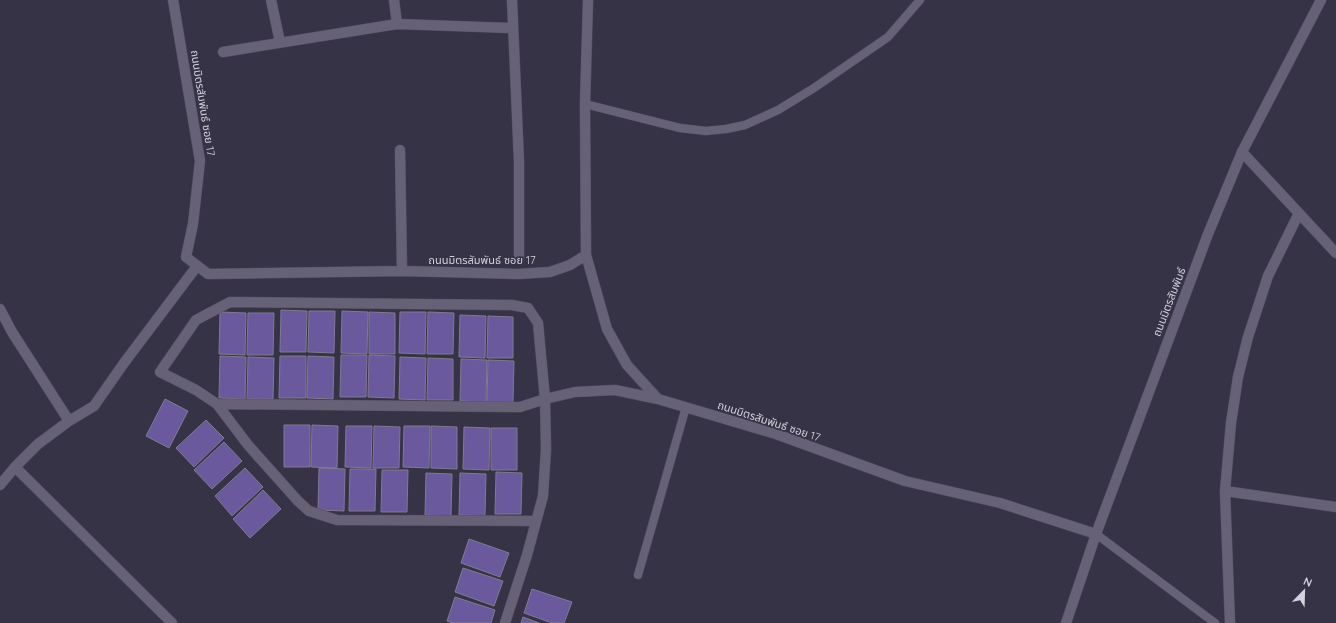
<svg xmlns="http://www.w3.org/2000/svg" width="1336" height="623" font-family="Quicksand,'Noto Sans Thai',sans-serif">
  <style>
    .building { fill: #6a599d; stroke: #7f7b91 }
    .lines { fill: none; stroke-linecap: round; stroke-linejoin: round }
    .lane-casing { stroke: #514e5e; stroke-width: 9 }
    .street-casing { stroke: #514e5e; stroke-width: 11 }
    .secondary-casing { stroke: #514e5e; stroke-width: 11 }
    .lane { stroke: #666177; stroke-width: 8 }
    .street { stroke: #666177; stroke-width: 10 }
    .secondary { stroke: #666177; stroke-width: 10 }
    .labels { text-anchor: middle; stroke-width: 3.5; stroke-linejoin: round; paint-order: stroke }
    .street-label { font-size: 11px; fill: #d3d1dd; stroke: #373347 }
  </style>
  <rect width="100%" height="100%" fill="#373347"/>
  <path class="building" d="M281,310L307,311L306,352H280Z
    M309,311H335L334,353L308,352Z
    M342,311L368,312L367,354L341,353Z
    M220,312L246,313L245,355L219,354Z
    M369,312L395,313V354H369Z
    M400,312H426L425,354L399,353Z
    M428,312L454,313L453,354H427Z
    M248,313H274L273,355H247Z
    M460,315L486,316L485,358L459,357Z
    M488,316L513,317V358H487Z
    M341,355H367L366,397H340Z
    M369,355L395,356L394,398L368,397Z
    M220,356L246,357L245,399L219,398Z
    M280,356H306V398H279Z
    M308,356L334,357L333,399L307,398Z
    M248,357L274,358L273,399H247Z
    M400,357L426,358L425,400L399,399Z
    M428,358L453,359V400H427Z
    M461,359L487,360L486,402L460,401Z
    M488,360L514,361L513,402H487Z
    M165,399L188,411L169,448L146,436Z
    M206,420L224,438L194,467L176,448Z
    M284,425H310V467H284Z
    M312,425L338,426L337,468L311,467Z
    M346,426H372L371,468L345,467Z
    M374,426L400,427L399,468H373Z
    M404,426H430L429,468L403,467Z
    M431,426L457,427V469L431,468Z
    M464,427L490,428L489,470L463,469Z
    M491,428H517V470H491Z
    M224,442L242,461L212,489L194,470Z
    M245,468L263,487L232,516L215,496Z
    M319,468L345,469L344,511L318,510Z
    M350,469H376L375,511H349Z
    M382,470H408L407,512H381Z
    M496,472L522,473L521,514H495Z
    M426,473L452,474L451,516L425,515Z
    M460,473L486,474L485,516L459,515Z
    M263,490L281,509L250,538L233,519Z
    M469,539L509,553L500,577L461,563Z
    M463,568L503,581L494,606L455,592Z
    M532,589L572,602L564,623H552L524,613Z
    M455,597L495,610L491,623H453L447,621Z
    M523,617L539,623H521Z"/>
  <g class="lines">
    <g class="lane-casing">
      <path id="lane" d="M585,104L680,128L706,131L726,129L745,125L778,110L814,88L888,37L920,0
        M1096,534L1215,623
        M638,575L686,407"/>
    </g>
    <g class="street-casing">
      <path id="street" d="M173,0L200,161L193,224L186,257L208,274L402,271L518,274L550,272L570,265L586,255L607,329L627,365L658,399L776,434L905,481L1000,503L1096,534
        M271,0L280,42
        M394,0L397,24
        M512,0L519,162V259
        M223,52L397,24L513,28
        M400,150L402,271
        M1242,152L1336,253
        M586,255L585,104L588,0
        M0,309L12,332L69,421
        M217,404L520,407L545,399L575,392L615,390L658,399
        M15,467L172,623
        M0,485L15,467L38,444L69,421L94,406L124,363L197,266
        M1225,491L1336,507
        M505,623L527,555L543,496L546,449L545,399L538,323L528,308L512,305L230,302L196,320L160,372L196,390L217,404L248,445L298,501L309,511L337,520L536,521
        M1230,623L1225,491L1231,423L1238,377L1248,337L1268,276L1299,213"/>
    </g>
    <g class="secondary-casing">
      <path id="secondary" d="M1066,623L1096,534L1208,234L1242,152L1321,0"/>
    </g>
    <use href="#lane" class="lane"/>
    <use href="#street" class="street"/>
    <use href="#secondary" class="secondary"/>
  </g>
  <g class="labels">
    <g class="street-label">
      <text transform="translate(203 103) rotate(81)" y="4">ถนนมิตรสัมพันธ์ ซอย 17</text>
      <text x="482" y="264">ถนนมิตรสัมพันธ์ ซอย 17</text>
      <text transform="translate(1169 302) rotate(-69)" y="4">ถนนมิตรสัมพันธ์</text>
      <text transform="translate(769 421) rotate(18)" y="4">ถนนมิตรสัมพันธ์ ซอย 17</text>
    </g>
  </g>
  <g transform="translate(1304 591) rotate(23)" stroke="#373347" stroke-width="3" paint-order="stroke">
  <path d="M0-3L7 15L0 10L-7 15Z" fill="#d3d1dd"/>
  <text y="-6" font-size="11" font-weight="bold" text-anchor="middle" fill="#d3d1dd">N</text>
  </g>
</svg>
